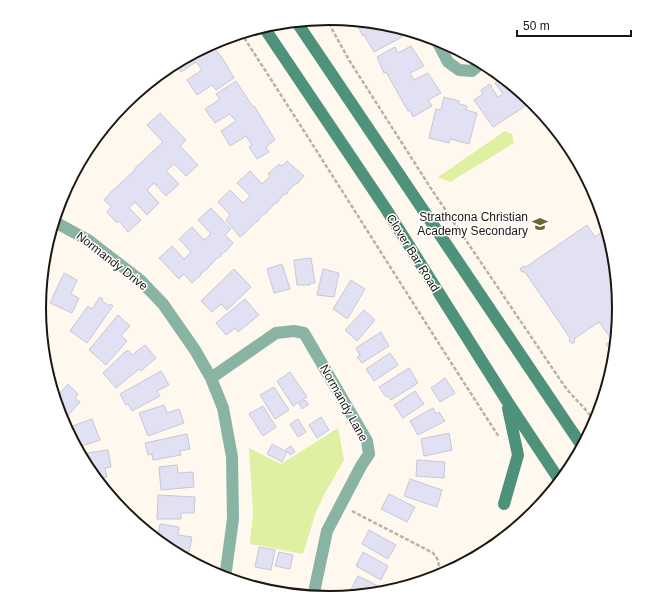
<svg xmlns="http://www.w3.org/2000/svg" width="657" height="616" font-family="Helvetica,sans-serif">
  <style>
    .green { fill: #dff0a2 }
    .building { fill: #e1e1f3; stroke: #c7c7d8 }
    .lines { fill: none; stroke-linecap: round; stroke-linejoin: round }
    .path { stroke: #b7b2aa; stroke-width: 2.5; stroke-dasharray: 4 2; stroke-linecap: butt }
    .street { stroke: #89b4a4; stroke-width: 12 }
    .secondary { stroke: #4e927b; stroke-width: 12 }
    .labels { text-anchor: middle; stroke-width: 3; stroke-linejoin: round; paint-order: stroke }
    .poi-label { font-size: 12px; fill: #1b1812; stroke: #fff; text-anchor: end }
    .street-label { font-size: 12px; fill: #1b1812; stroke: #fff }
    .rim { fill: none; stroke: #1b1812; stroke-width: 2 }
  </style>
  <rect width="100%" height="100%" fill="#fef8ee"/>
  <path class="green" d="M505,131L512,134L514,143L450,182L438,177Z
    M338,428L344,460L325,493L316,512L303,554L250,544L253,512L249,448L281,464Z"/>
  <path class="building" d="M355,21L385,24L396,27L402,37L374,52L364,35L363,36Z
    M211,44L223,59L234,78L216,90L212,85L197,95L187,80L202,70L200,67L196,62L181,72L175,63Z
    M411,46L424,66L410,73L414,80L428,73L441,93L428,100L432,106L413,117L410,110L408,111L386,72L384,73L377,57L395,47L398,53Z
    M503,77L531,101L524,106V107L493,127L474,100L483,94L481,90L490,84L492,87H491L498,97L503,94L495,83Z
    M236,81L253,107H255L275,140L266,147L269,152L257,159L249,147L252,145L246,136L230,146L221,131L236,121L234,118H233L230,114L215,123L205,109L220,99L216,94Z
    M444,97L459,101V104L467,106L466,110L477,113L469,144L450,139L449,143L429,138L436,109L441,110Z
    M160,113L186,140L180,146L198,165L186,176L174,164L166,171L179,184L166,196L154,183L147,190L159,203L147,215L135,202L129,208L141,220L128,232L119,221L117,223L107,212L111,207L104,200L112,191L134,171L136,167L163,142L147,125Z
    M287,161L304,176L297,184H295L288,191V193L283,195L277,203H275L265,214L262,215L257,222H256L245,233L240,237L226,220L230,215L218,202L230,190L243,203L250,196L237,183L250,171L262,184L270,176L268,174L279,164L282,166Z
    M211,208L231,229L225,235L233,243L226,251L221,254V256L216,259L206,270L201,273V275L192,283L184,274L179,279L159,258L172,246L184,259L191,252L179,239L192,227L204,240L211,234L198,220Z
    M587,225L595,237L606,229L613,252L618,308L614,354L606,344L612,340L599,322L575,338L574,343H571L569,340L570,338L525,272H522L520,269L523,266L526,267Z
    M311,258L315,283H310V285H297L294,260Z
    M282,264L290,289L274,293L267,269Z
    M234,269L251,287L227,310L221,304L212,312L201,301Z
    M323,269L339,273L334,297L317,295Z
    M64,273L77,280L71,294L79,298L72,313L50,303Z
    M351,280L365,289L348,318H346L333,309Z
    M100,297L103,299L102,301L109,306L110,304L113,306L87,343L70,331L88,306L92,309Z
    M245,299L259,315L238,332L235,328L226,335L216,323Z
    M364,310L375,320L357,341L345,330Z
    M118,315L130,326L121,336L127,341L106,365L89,350Z
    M381,332L389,346L362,363L357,357L360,355L356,348Z
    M145,345L156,358L141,371L139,369L116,388L103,373L126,351H129L132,355Z
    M390,353L398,365L374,381L366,369Z
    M409,368L418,383L391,400L388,396L386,397L379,387Z
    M46,369L55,373L51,386Z
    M161,371L169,385L157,391L160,396L132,411L128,404L126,405L120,394Z
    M290,372L307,397L293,406L277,381Z
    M445,378L455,393L440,402L431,388Z
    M68,384L78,394L75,398L80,402L62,422L55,399Z
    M274,387L289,410L275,419L260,395Z
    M415,391L424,404L403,418L394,405Z
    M305,400L309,404L302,409L299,404Z
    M164,405L167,413L179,409L184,423L148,436L139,413Z
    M263,406L276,427L263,436L249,414Z
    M433,408L436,414L439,412L445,421L418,435L410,421Z
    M321,417L329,430L317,438L309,425Z
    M92,419L100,440L76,448L68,432L67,428Z
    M298,419L306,432L298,437L290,424Z
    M449,433L452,450L424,456L421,439Z
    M187,434L190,449L180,451L181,455L153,460L152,454L148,455L145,443Z
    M272,444L287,452L282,462L267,454Z
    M291,446L295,452L290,455L286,449Z
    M108,450L111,467L105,468L107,477L95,479L87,469L80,454Z
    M417,460L445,462L444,478L416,476Z
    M177,465L178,473L193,472L194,487L161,490L159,467Z
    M410,479L442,490L437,507L404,496Z
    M389,494L415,507L407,522L381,509Z
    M158,495L195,497L194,513H181V519H157Z
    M160,524L179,527L178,535L192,537L189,552L167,549L157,541Z
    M369,530L396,545L388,559L362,544Z
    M259,547L275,550L271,570L255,567Z
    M279,552L293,555L290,569L275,566Z
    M363,552L388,566L381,580L356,566Z
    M358,576L382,588L380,593L359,595L350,591Z
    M258,582L270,585L269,591L257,588Z"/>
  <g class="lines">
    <path class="path" d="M326,18L349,60L430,187L563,384C573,398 586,408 595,422
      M241,33C328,167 412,303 499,437
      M352,511L433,553C441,562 439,566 436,577"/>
    <path class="street" d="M436,39L448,62L459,70L472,71L481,63
      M53,221L88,240L140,280L163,304L195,350L211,378L223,408L232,457L233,519L225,578
      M211,378L276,333L294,331L304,333L367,441L369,454L361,466L327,531L313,597"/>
    <path class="secondary" d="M296,21L582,446
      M263,26L386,209L507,401L560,481
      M504,504L518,455L508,408"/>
  </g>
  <defs>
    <g id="school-bare" transform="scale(1.2)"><path d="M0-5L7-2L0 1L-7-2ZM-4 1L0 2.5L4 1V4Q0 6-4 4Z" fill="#6d6532" stroke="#fff" stroke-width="2.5" paint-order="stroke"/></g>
  </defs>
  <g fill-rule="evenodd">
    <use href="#school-bare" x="540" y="224"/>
  </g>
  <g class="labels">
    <g class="poi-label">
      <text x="528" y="221">Strathcona Christian<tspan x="528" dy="14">Academy Secondary</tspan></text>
    </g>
    <g class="street-label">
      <text transform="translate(413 253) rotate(58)" y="4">Clover Bar Road</text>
      <text transform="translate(112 261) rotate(38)" y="4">Normandy Drive</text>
      <text transform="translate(344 403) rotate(61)" y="4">Normandy Lane</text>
    </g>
  </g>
  <path d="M0 0H657V616H0ZM46 308a283 283 0 1 1 566 0a283 283 0 1 1-566 0Z" fill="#fff" fill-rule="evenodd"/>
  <path class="rim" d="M46 308a283 283 0 1 1 566 0a283 283 0 1 1-566 0Z"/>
  <path d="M517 30v6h114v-6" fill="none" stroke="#1b1812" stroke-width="2"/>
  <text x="523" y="30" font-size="12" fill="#1b1812" stroke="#ffffff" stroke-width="3" paint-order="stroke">50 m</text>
</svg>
